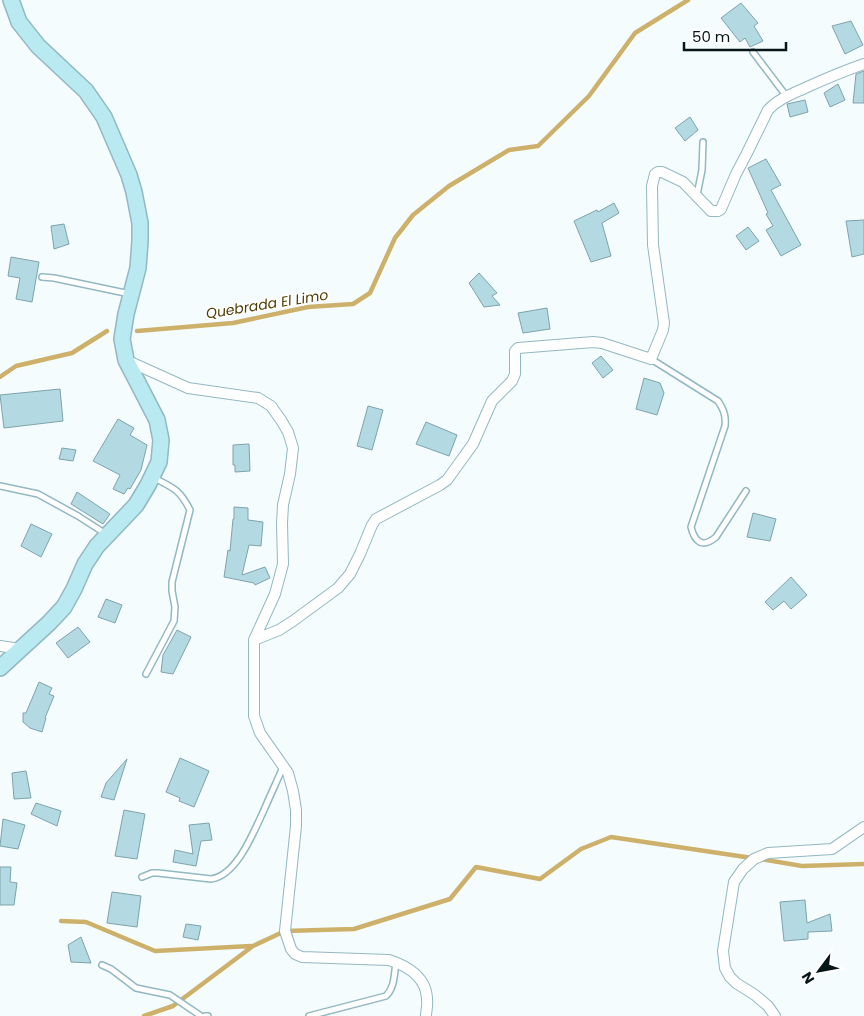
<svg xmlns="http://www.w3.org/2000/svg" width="864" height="1016" font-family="Poppins,sans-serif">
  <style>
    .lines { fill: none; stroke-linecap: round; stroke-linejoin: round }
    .stream { stroke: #cdb16b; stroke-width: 4.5 }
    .building { fill: #b3d9e3; stroke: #7ea3ac }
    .lane-casing { stroke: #92b8c1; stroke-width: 8 }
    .street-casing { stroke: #92b8c1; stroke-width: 12 }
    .secondary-casing { stroke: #92b8c1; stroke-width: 18 }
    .lane { stroke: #fff; stroke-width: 5 }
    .street { stroke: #fff; stroke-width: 10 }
    .secondary { stroke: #b9e9f1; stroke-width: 15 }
    .labels { text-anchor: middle; stroke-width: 4; stroke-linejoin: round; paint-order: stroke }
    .water-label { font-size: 14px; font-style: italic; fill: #4f3c00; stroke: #fff }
  </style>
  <rect width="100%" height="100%" fill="#f5fcfe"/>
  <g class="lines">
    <path class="stream" d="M137,331L233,323L308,307L353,304L370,293L395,238L413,215L449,186L509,150L538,146L589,96L635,33L688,0
      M0,377L16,366L72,353L107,331
      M760,859L802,866L864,864
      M61,921L86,922L155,951L251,946
      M144,1016L173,1006L253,946L285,931L354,929L450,899L476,867L540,879L581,849L611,837L752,858"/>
  </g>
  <path class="building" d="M741,3L758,23L754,26L763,41L750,47L745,38L740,42L721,18Z
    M851,21L863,45L845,54L832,26Z
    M864,71V103H853L856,74Z
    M838,84L845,100L830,107L824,93Z
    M805,100L808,112L790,117L787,104Z
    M690,117L698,130L685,141L675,128Z
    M766,159L781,185L771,190L801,245L781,256L766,230L773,226L766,214L768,213L748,168Z
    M614,203L619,213L602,223L611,256L591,262L574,221L597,210L598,212Z
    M864,220V254L852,257L846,221Z
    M64,224L69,244L54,249L51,226Z
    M748,227L759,241L746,250L736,236Z
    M11,257L39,262L32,302L16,299L20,278L8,276Z
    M479,273L497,293L492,296L500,305L484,307L469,283Z
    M547,308L550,329L523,333L518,313Z
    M601,356L613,370L603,378L592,363Z
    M644,378L660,383L664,393L657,415L636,409Z
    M60,389L63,421L4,428L0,395Z
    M368,406L383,410L372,450L357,446Z
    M118,419L134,428L130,435L147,445L141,470L130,489L128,488L124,494L113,489L120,475L93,461Z
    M426,422L457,435L449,456L416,444Z
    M249,444L250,471L235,472V465H233V445Z
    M62,448L76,450L73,461L59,459Z
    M77,492L110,514L103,524L71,504Z
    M234,507L248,508V520L263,522L261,546L249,545L242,575L265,567L270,578L255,585L254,583L224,577L228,550L230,551L233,519H234Z
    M753,513L776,519L770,541L747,537Z
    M31,524L52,534L41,557L21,546Z
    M791,577L807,595L791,609L784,601L773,610L765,602Z
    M106,599L122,605L115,623L98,617Z
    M78,627L90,642L68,658L56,643Z
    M177,630L191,637L173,674L161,672L163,655Z
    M39,682L52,688L49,694L54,696L45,718H46L42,732L30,728L23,722V713H26Z
    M180,758L209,771L194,807L179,801L180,798L166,792Z
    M127,759L114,800L101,797L106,783Z
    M26,771L31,798L14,799L12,773Z
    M36,803L61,811L57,826L31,814Z
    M124,810L145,814L137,859L115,856Z
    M3,819L25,825L18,849L0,846Z
    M209,823L212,840L201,841L196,866L173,862L175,850L193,854L189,825Z
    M0,867H11L10,882L17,883L14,905H0Z
    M112,892L141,896L137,927L107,923Z
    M805,900L807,923L830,914L832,931L808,932V939L784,941L780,902Z
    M186,924L201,926L198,940L183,937Z
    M81,937L91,963L71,962L68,945Z"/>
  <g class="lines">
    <g class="lane-casing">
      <path id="lane" d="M753,52L787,97
        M697,195L702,170L703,142
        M42,277L54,278L130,294
        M651,359L718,401C724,410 726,416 725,426L691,527C695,543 703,548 716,537L746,491
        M0,486L38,494L78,516L106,534
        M146,674L174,621L175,607L172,591V582L190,510C180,490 174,488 154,478
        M142,877L152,873H158L211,879C237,876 254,831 264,810C270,796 277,781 283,767
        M102,965L111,969L136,988L170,995L201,1016
        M205,1016H208
        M309,1016L386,996C395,987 394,974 396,963"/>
    </g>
    <g class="street-casing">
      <path id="street" d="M126,360L188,388L258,398L271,406L281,420L288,432L293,448L290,474L283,505L282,523L283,564L275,594L254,640V716L260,733L288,773L293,791L296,810V826L285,931L291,949L295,954L302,957L389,960C408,966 427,978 427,1000C428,1005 426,1011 426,1016
        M254,640L279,630L293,621L338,588L350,574L360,554L372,525L376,519L440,485L447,480L473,444L492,401L512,381L515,374V351L518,348L593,342L602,343L651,359L663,330L664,323L653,245L652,186L655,174L658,172H662L683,182L711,211H718L721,209L736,174L747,153L768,110C778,99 792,94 805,88C825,79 844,71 864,64
        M0,646L20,649
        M775,1016L768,1006L755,995L736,983L730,977L725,968L723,951L734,882L743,869L754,859L768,853L832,849L864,827"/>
    </g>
    <g class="secondary-casing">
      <path id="secondary" d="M0,668L49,623L64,607L74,589L85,564L97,546L136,505L148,485L159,462L161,440L157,420L126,360L122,339L126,314L138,268L140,241V223L134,192L129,175L104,117L86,91L38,46L19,22L11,0"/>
    </g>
    <use href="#lane" class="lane"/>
    <use href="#street" class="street"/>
    <use href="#secondary" class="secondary"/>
  </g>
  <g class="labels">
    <g class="water-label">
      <text transform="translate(267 304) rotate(-9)" y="5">Quebrada El Limo</text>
    </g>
  </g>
  <g transform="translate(819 971) rotate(238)" stroke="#ffffff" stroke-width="4" paint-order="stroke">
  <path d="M0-4L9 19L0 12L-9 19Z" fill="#061518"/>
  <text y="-8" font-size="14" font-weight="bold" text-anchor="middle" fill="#061518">N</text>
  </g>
  <path d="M684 42v8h102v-8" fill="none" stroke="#061518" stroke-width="2.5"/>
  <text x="692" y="42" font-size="15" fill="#061518" stroke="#ffffff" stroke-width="4" paint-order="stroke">50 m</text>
</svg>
